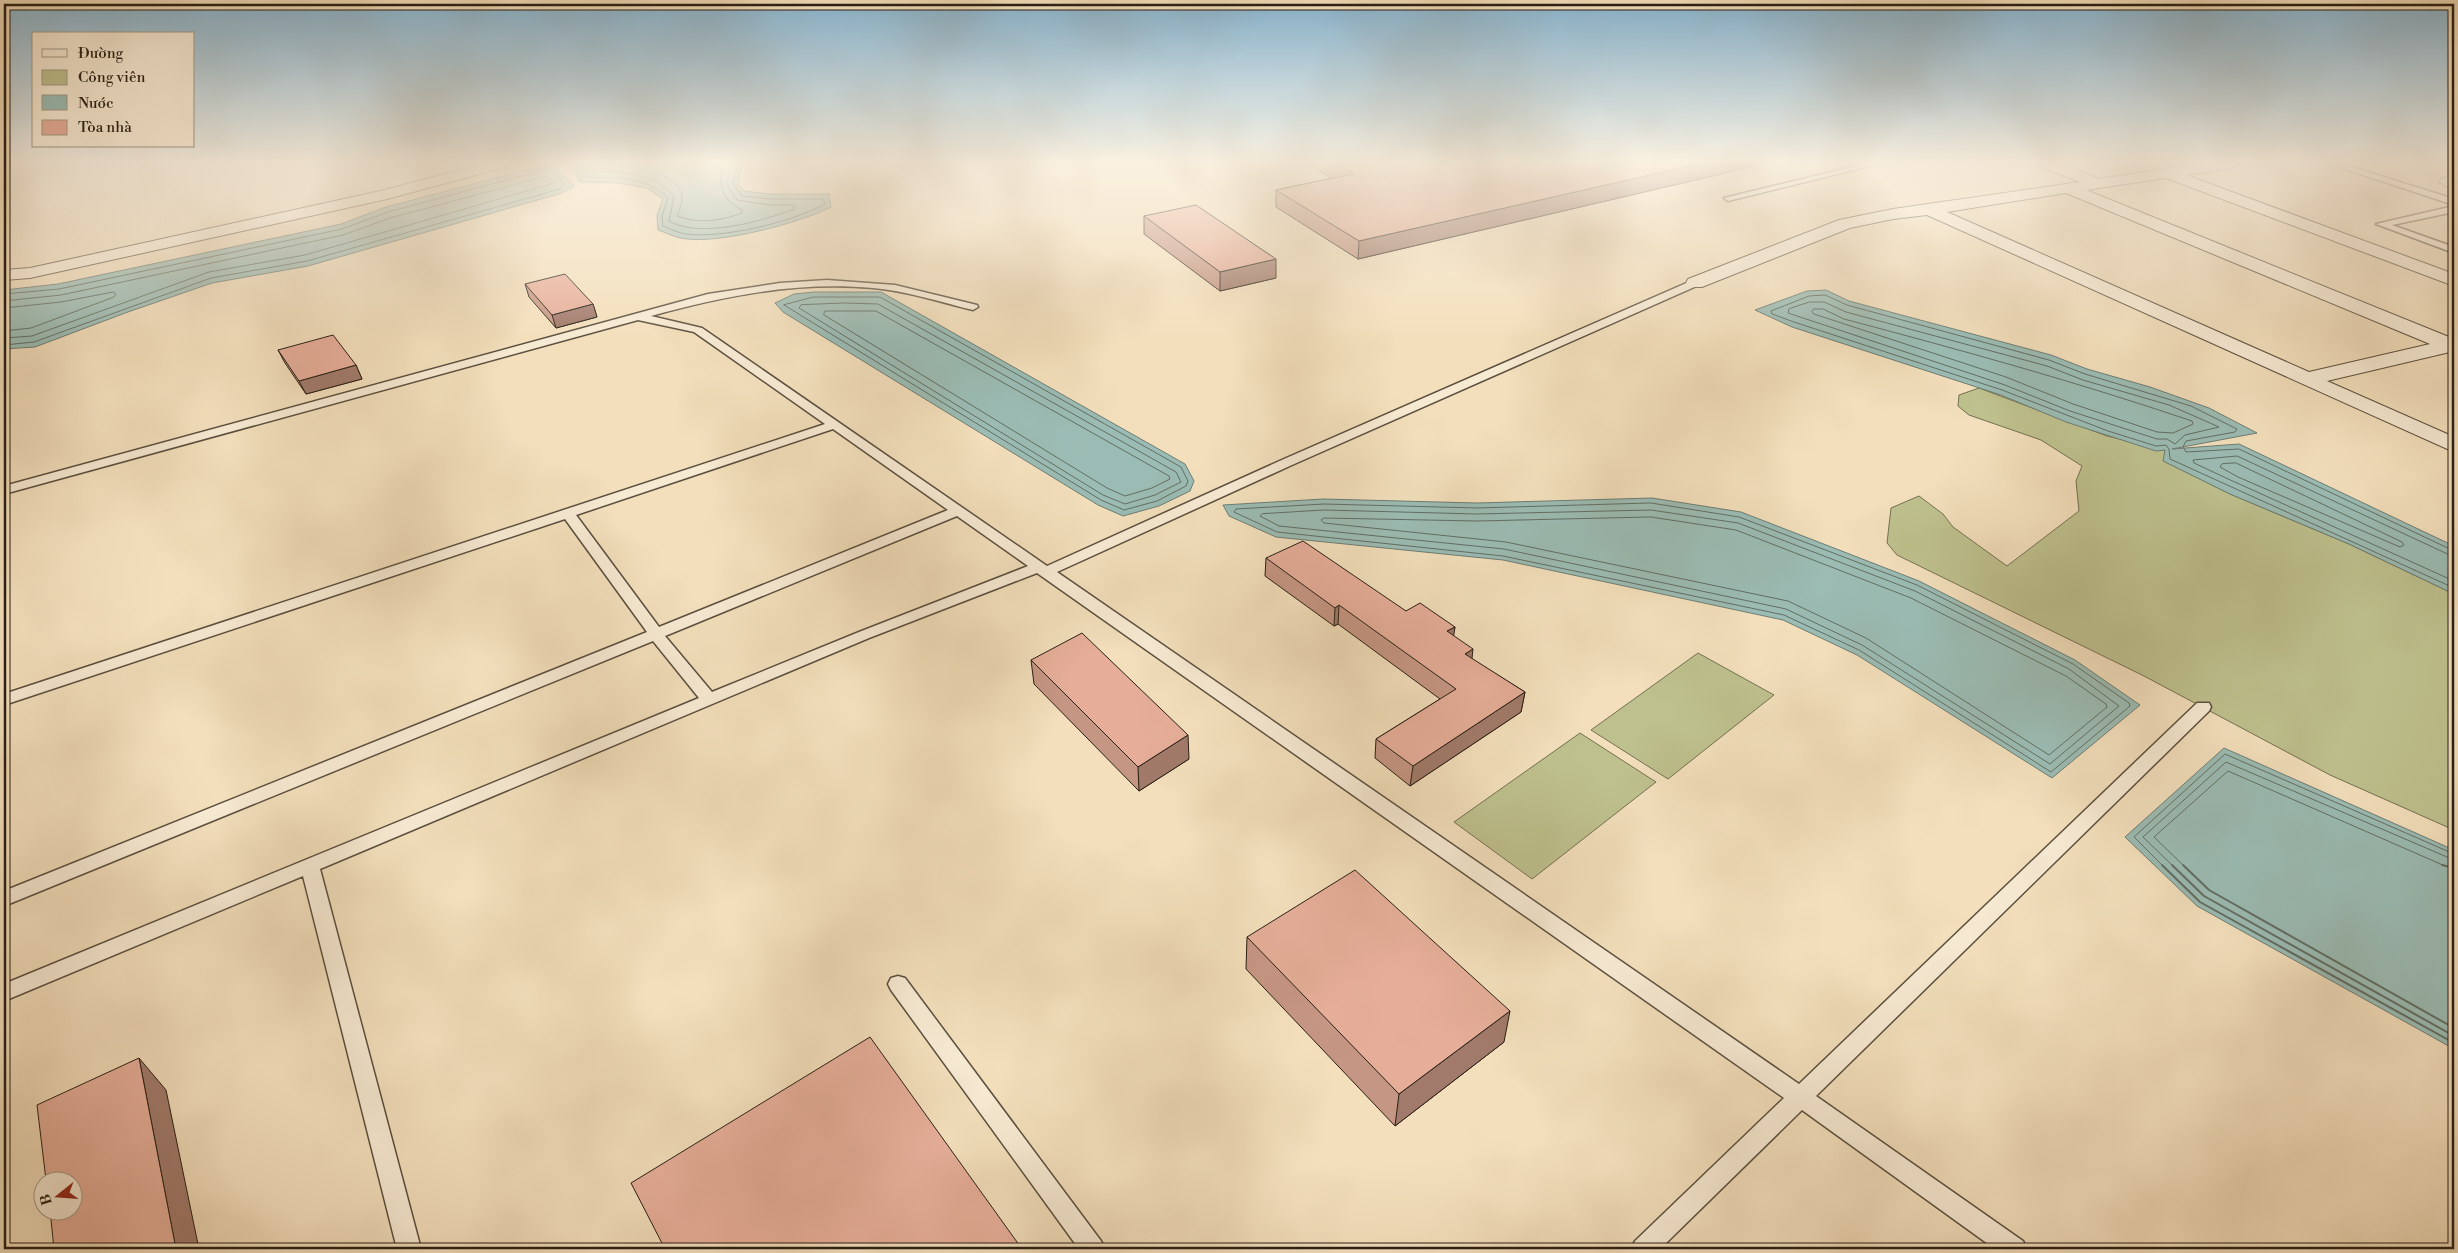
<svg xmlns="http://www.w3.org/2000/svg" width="2458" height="1253" font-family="'Libre Bodoni',serif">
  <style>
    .green { fill: #bec18e; stroke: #737051 }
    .water { fill: #9bbcb4; stroke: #6d7d74 }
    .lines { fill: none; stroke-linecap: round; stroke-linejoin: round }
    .shore-far1 { stroke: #626e64; stroke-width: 1 }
    .shore { stroke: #626e64; stroke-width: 2 }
    .lane-casing { stroke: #5b4f3e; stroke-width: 3 }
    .street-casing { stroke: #5b4f3e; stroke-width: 2 }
    .lane { fill: #f7ead3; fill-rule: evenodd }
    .street { fill: #f7ead3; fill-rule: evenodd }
    .wall { fill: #c69684; stroke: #281f14 }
    .shaded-wall { fill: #a17a6b; stroke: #281f14 }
    .building { fill: #e6ae99; stroke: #281f14 }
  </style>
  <rect width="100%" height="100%" fill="#f3dfbc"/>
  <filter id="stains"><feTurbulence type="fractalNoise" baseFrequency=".004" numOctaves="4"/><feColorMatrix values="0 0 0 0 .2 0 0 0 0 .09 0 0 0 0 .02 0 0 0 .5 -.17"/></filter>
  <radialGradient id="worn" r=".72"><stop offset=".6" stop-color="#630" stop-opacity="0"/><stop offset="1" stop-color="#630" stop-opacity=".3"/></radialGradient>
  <path class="green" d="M1979,388L2107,436L2165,450L2164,461L2230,494L2349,544L2454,594V830L2330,775L2144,676L1897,555L1887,543L1891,508L1919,496L1943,514L1953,527L2007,566L2079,511L2076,481L2082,466L2041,440L1969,415L1958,406L1959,395Z
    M1698,653L1774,695L1668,779L1591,730Z
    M1580,733L1656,782L1532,879L1454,822Z"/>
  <path class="water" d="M552,163L574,186L562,193L308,266L212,283L128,312L35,347L4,349V290L58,284L341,224L386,207Z
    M569,163H746L740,169L738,184L744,191L770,194H829L831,207C800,223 723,243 688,239C678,239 667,233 658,230L657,215L663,199L647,188L619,183L580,182Z
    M1826,290L1849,301L2051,355L2087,369L2150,387L2209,408L2257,433L2172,449L2239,444L2454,546V594L2349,544L2230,494L2163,461L2165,450L2156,451L2066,422L2001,395L1792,327L1755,310L1807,291Z
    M814,292H881L1185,464L1194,481L1190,491L1159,506L1123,516L1098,505L783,312L775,303L794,294Z
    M1652,498L1741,512L1919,581L2075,660L2140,705L2052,778L1857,655L1783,620L1503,560L1276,537L1229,516L1223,505L1323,499L1477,503Z
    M2224,748L2454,850V1049L2197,906L2125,837Z"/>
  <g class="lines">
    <path class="shore-far1" d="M575,163L584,177C614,178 645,175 668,198L662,216L663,226C670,229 677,232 685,234C721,239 793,222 825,204L823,199H770L742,196L733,184L736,168L740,163
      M582,163L588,171C619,172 653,170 674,196L669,221C701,239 762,221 795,209L794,205H769L737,200L727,185L731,163
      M591,163C613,164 684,167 682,201C682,206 678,212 677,216C698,224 721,221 742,213V210C721,200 718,184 723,163
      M4,294L59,289L342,229L388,212L548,169L564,184L560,189L307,261L211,278L34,342L4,345
      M814,297H880L1181,467L1188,481L1186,486L1157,501L1124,510L1101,500L784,305Z
      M4,301L61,295L343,235L390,218L547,176L553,181L551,184L305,255L209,272L32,336L4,338
      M1810,302H1824L1846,312L2047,366L2083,380L2169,405L2219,427L2185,435L2175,444L2167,439H2157L2070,411L2005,385L1788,313L1789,309Z
      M845,303L878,304L1176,472L1181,482L1155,495L1125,504L1103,495L799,308L801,305Z
      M4,308L61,302L113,292L116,294L114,297L31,328L4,331
      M1814,309H1823L1844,319C1961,350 2077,382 2192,421L2193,424L2173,433L2157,432L2073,404L2006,377L1814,314L1812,312Z
      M825,311H876L1169,476L1170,479L1152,488L1125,496L1107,488L824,315Z
      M2236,463L2402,542L2404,545L2400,547L2238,477L2220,467L2222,464Z
      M1651,503L1739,517L1917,585L2073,664L2129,703L2130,706L2051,772L1859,650L1784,615L1503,556L1277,532L1234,512L1236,509L1324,504L1477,508Z
      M1324,510L1477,514L1651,510L1738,523L1915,591L2069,669L2119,706L2050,764L1862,645L1786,609L1504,549L1279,526L1260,516L1262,514Z
      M1651,517L1736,530L1911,598L2066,676L2106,704L2107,707L2049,755L1866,638L1788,601L1506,542L1324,523L1321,520L1324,518L1477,521Z
      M2454,551L2239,449L2186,452L2183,447L2186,441L2235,432L2237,429L2191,406L2085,374L2049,360L1847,305L1825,295L1809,296L1771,311L1772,314L1794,322L2002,390L2108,431L2156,446L2166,445L2169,449L2170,459L2454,588
      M2454,557L2237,456L2193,460L2194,463L2226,478L2454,581
      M2163,866L2134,837L2225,754L2454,854
      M2173,866L2143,837L2226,762L2454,860
      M2184,866L2154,837L2228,771L2445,866"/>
    <path class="shore" d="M2162,865L2200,902L2454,1043
      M2172,865L2204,896L2454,1036
      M2183,865L2209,890L2454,1028
      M2442,865L2454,868"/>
    <g class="lane-casing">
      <path id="lane" d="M1868,163H1882L1728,201L1724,198Z
        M2327,163H2339L2454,199V205Z
        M2454,206V212L2392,225L2454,247V253L2376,224Z
        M827,280L895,285L977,305L978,307L973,310C940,302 907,291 873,288C797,281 723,296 651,316L702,328L1047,566L1284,459L1691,281H1699V285L1292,465L1057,572L1799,1084L2197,703H2209L2211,707L2209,711L1816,1096L2023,1241L2027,1249H1995L1802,1110L1660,1249H1631L1635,1241L1784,1098L1037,573L869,638L320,869L421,1249H397L303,876L4,1001V984L699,698L653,641L4,906V891L647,632L565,519L4,705V694L825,424L694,332L638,320L4,494V486L708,294L780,283ZM833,429L948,510L659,627L576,515ZM957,516L1028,566L859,632L712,692L665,636Z
        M898,976L905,978L1101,1241L1105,1249H1079L891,990L888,984L891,978Z"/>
    </g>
    <g class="street-casing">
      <path id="street" d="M487,163H512L509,166L387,199L30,278L4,280V270L30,268L385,190Z
        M2036,163H2058L2100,179L2202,163H2239L2231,168L2186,175L2454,274V286L2166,178L2086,190L2454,339V353L2450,352L2327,381L2454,437V452L1927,215L1893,219L1850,228L1702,287H1688L1686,283L1688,279L1839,220L1893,209L2080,182L2039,166ZM2066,193L2430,344L2309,372L1947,212Z
        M2454,174V185L2447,187L2439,182L2441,179Z"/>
    </g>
    <use href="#lane" class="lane"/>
    <use href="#street" class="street"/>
  </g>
  <path class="wall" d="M1304,163H1768L1358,259L1276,207V190L1332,178Z
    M1144,216L1276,278L1220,291L1144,234Z
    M525,284L593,304L597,317L556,328L529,297Z
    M278,350L356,365L362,379L306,394L285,363Z
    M1266,558L1406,611L1455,627L1453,635L1472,659L1525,692L1521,712L1410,786L1375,758L1376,739L1440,699L1338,624L1334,626L1265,576Z
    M1031,660L1189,759L1139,791L1034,684Z
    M1247,937L1504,1042L1395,1126L1246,969Z"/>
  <path class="shaded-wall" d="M1703,163H1768L1358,259L1359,241Z
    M1276,259V278L1220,291V272Z
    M593,304L597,317L556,328L552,315Z
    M356,365L362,379L306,394L299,381Z
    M1339,605L1338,624L1334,626L1335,608Z
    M1455,627L1452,646L1447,631Z
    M1473,649L1471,668L1465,654Z
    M1525,692L1521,712L1410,786L1413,766Z
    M1188,735L1189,759L1139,791L1138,767Z
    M1510,1011L1504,1042L1395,1126L1399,1094Z
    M139,1058L166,1090L199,1249H176Z"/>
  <path class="building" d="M1334,163H1703L1359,241L1276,190L1354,174Z
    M1196,205L1276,259L1220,272L1144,216Z
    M565,274L593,304L552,315L525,284Z
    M333,335L356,365L299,381L278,350Z
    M1303,541L1406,611L1420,603L1455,627L1447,631L1473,649L1465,654L1525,692L1413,766L1376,739L1456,689L1339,605L1335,608L1266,558Z
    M1082,633L1188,735L1138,767L1031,660Z
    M1355,870L1510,1011L1399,1094L1247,937Z
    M870,1037L1022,1249H665L631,1183Z
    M139,1058L176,1249H54L50,1210H72V1180H46L37,1105Z"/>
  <linearGradient id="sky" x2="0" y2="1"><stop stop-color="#89b7d3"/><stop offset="0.48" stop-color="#faf1e1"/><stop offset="1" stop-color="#faf1e1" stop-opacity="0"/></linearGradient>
  <rect width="2458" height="338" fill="url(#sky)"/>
  <rect width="2458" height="1253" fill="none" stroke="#f3dfbc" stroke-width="20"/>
  <rect x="5" y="5" width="2448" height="1243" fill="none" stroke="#281f14" stroke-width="2.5"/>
  <rect x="10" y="10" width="2438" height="1233" fill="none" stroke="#281f14"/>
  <rect x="32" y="32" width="162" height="115" fill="#f7ead3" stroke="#a49987"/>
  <rect x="42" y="49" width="25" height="8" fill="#f7ead3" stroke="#a49987"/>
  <text x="78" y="58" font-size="15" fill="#281f14">Đường</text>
  <rect x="42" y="70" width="25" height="15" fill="#bec18e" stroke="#a49987"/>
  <text x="78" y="82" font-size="15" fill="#281f14">Công viên</text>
  <rect x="42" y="95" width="25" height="15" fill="#9bbcb4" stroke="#a49987"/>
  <text x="78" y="108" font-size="15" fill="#281f14">Nước</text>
  <rect x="42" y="120" width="25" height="15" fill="#e6ae99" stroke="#a49987"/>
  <text x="78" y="132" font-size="15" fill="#281f14">Tòa nhà</text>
  <g transform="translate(58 1196) rotate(253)"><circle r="24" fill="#f7ead3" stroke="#a49987"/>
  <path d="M0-4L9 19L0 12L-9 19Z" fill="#8f2418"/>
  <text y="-8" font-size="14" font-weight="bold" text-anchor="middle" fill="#281f14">B</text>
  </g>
  <rect width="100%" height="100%" filter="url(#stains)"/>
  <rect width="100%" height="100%" fill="url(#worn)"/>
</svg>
